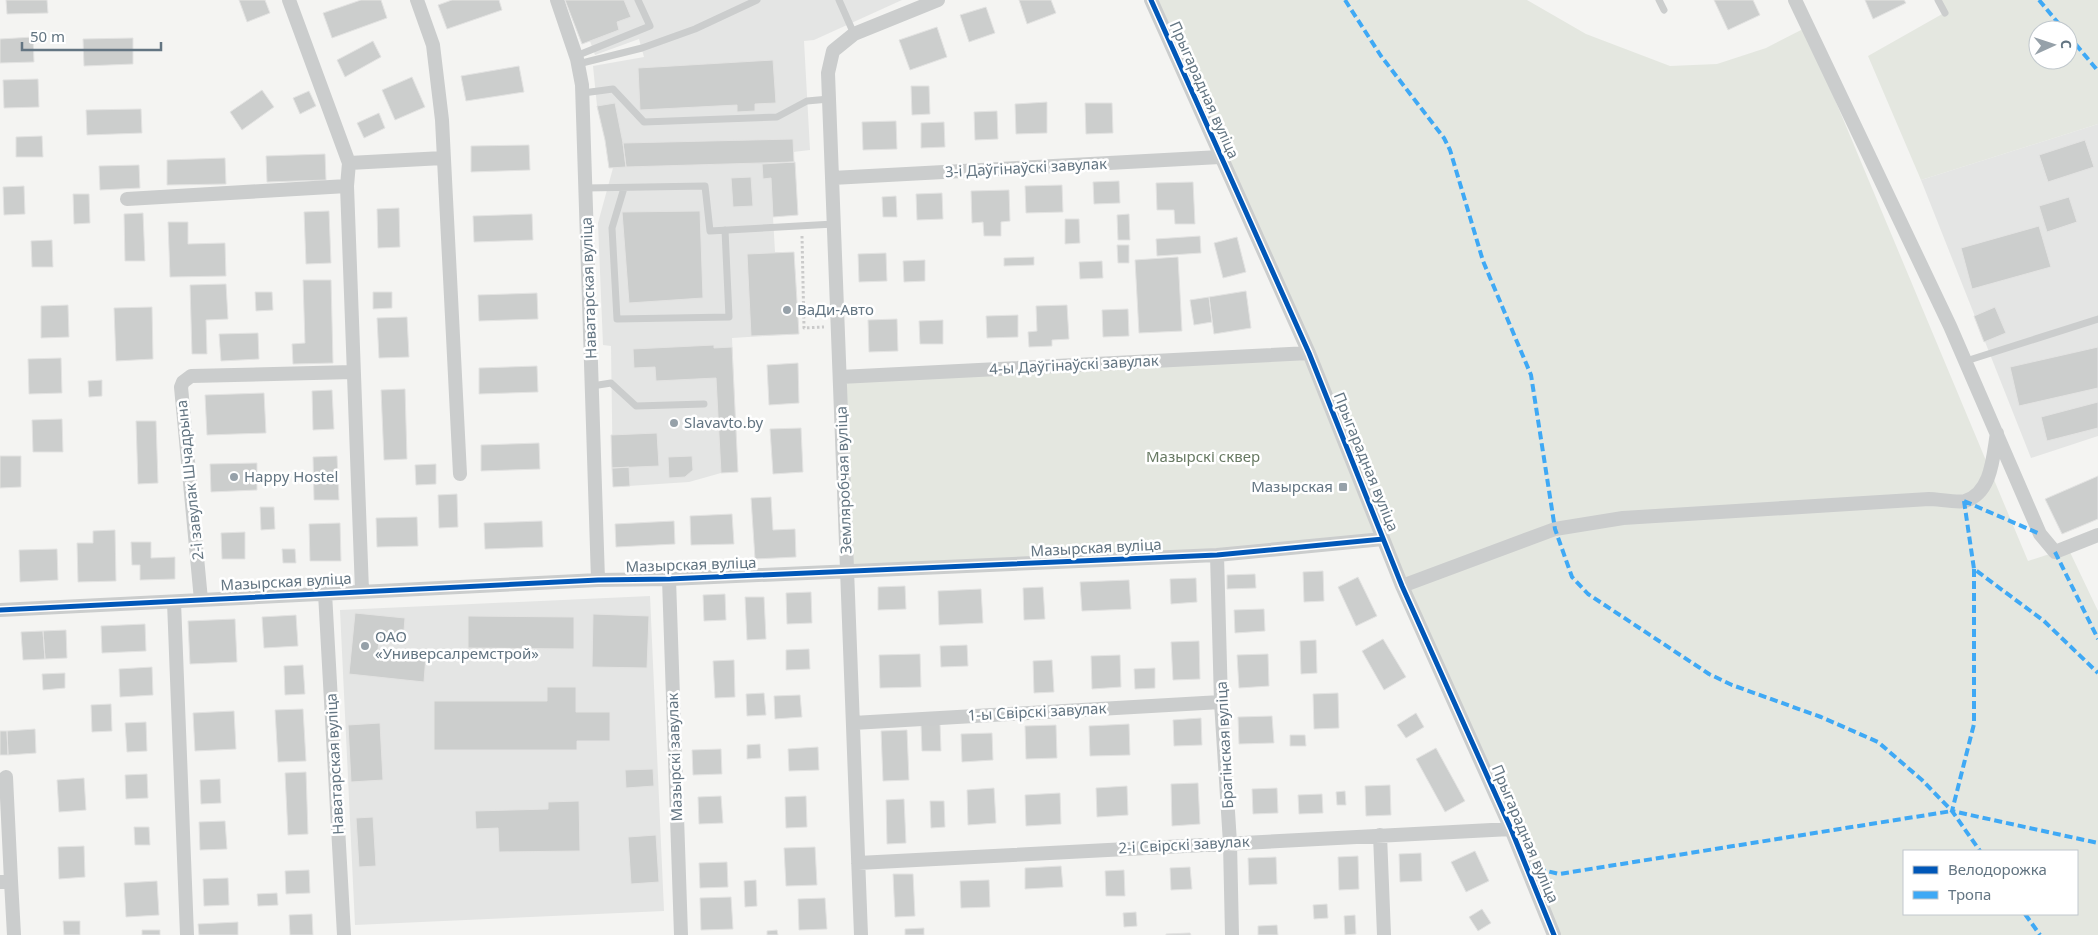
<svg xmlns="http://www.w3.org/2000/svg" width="2098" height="935" font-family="'Noto Sans',sans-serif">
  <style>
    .built { fill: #e4e5e4 }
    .green { fill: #e4e7e0; fill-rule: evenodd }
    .building { fill: #cccecd; stroke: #e3e3e2 }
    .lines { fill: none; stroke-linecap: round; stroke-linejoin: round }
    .path { stroke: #cacaca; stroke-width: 3; stroke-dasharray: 2.5 2.5; stroke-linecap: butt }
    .service { stroke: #cbcdcd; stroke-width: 7 }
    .minor { stroke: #cbcdcd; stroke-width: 14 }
    .quiet { stroke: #3fa9f5; stroke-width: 4; stroke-dasharray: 8 4; stroke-linecap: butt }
    .cycleway-casing { stroke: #fff; stroke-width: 8 }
    .cycleway { stroke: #0057b8; stroke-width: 5 }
    .poi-dot { fill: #96a1a9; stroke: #fff; stroke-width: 2 }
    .labels { text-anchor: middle; stroke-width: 5; stroke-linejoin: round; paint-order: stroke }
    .street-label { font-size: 15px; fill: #637582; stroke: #fff }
    .poi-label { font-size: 15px; fill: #637582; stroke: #fff; text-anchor: start }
    .park-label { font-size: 15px; fill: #677962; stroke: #fff }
  </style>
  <rect width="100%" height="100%" fill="#f4f4f2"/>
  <path class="built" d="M565,0H902L814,40L804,41L810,150L793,152L798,215L773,217L775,252H794L799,334L732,338L738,472L721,473L689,482L613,487L611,346L603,345L598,223L613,168H609L605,140L597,106L593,66L644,57L639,39L595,55L590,41L582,44Z
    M2098,124V436L2031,458L1921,180Z
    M650,596L664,911L355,925L340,610Z"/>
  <path class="green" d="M1153,0H1527L1586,34L1670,66L1717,64L1766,48L1805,28L2028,561L2068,548L2098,611V935H1556ZM1904,851H2077V914H1904Z
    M1938,0H2098V124L1921,180L1868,56L1944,13ZM2038,30H2068V60H2038Z
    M1309,353L1383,539L848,571L840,377Z"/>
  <path class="building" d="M6,0H47L48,13L7,14Z
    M239,0H265L270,13L247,22Z
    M361,0H381L387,18L332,38L323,13Z
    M452,0H499L502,10L447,29L438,5Z
    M565,0H624L631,17L617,22L619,30L582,44Z
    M1019,0H1051L1056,13L1027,24Z
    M1714,0H1753L1760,15L1728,30Z
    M1865,0H1904L1906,3L1873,19Z
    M986,7L995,33L969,42L960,15Z
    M937,27L947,57L910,70L899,40Z
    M33,37L34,62L0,63V39Z
    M133,38V64L84,66L83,39Z
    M373,41L381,57L345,77L337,60Z
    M773,60L776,103L755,104V111L737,112V105L640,110L638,68Z
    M519,66L524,92L466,101L461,76Z
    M412,77L425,107L395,120L382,90Z
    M38,79L39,107L4,108L3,80Z
    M911,86H929L930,114L912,115Z
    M262,90L274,107L242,130L230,112Z
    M309,91L316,106L300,114L293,98Z
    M1047,102V133L1016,134L1015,104Z
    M615,103L623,143L626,167L609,168L605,140L597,106Z
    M1085,103H1112L1113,133L1086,134Z
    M141,109L142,133L87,135L86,110Z
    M997,111L998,139L975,140L974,112Z
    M379,113L385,128L364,138L357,123Z
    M896,121L897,149L863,150L862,122Z
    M944,122L945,147L921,148V123Z
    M42,136L43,157H16V137Z
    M793,139L794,162L626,167L623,143Z
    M2085,140L2094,167L2048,182L2039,155Z
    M529,145L530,170L471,172V146Z
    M325,154L326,180L267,182L266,156Z
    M225,158L226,184L167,185V160Z
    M795,162L798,215L773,217L771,178L763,179L762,164Z
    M139,165L140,188L100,190L99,166Z
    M751,177L753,206L733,207L731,178Z
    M1119,181L1120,203L1094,204L1093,182Z
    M1193,182L1195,224H1175L1174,210H1157L1156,183Z
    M1062,185L1063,212L1026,213L1025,186Z
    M24,186L25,214L4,215L3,187Z
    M1009,190L1010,221L1001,222V236H984L983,222L972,223L971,191Z
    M942,193L943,219L917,220L916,194Z
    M73,194H89L90,223L74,224Z
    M896,196L897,217H883L882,197Z
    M2069,197L2077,222L2047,232L2039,206Z
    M399,208L400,247L378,248L377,209Z
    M329,211L331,263L306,264L304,212Z
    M700,211L703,298L629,303L622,212Z
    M143,213L145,261H125L124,214Z
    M532,214L533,240L474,242L473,216Z
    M1129,214L1130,240H1118L1117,215Z
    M1065,219H1079L1080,243L1065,244Z
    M168,222H188V244L225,243L226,276L170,277Z
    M2039,226L2051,267L1972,289L1961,248Z
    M1200,236L1201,253L1157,256L1156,239Z
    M1237,237L1246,272L1223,278L1214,243Z
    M52,240L53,267H32L31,241Z
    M1117,245H1129V263H1118Z
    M794,252L799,334L751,336L747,254Z
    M886,253L887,281L859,282L858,254Z
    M1034,257V265L1004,266V258Z
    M1178,257L1182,331L1139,333L1135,260Z
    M925,260V281L904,282L903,261Z
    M1102,261L1103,278L1080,279L1079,262Z
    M303,280H331L333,363L293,364L292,344L305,343Z
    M226,284L228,319L206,320L207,354H192L190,285Z
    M1246,291L1251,328L1214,334L1209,297Z
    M255,292H272L273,310L256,311Z
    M373,292H392V308L373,309Z
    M537,293L538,319L479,321L478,295Z
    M1209,297L1212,322L1194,325L1190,300Z
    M68,305L69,337L41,338V306Z
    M1067,305L1069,339L1052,340V346L1029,347L1028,332L1037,331L1036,306Z
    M152,307L153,359L116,361L114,308Z
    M1995,307L2006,333L1984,342L1974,316Z
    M1128,309L1129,336L1103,337L1102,310Z
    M1018,315V337L987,338L986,316Z
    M407,317L409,357L379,358L377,318Z
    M897,319L898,351L869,352L868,320Z
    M943,320V344H920L919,321Z
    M258,333L259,359L221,361L219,334Z
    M714,345V348L732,347L738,472L721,473L716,378L656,381L655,367L634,368L633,349Z
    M2098,347V388L2019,406L2010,367Z
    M61,358L62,393L29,394L28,359Z
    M798,363L799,403L769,405L767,365Z
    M537,366L538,392L479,394V368Z
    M102,380V396L89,397L88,381Z
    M405,389L407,459L384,460L381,390Z
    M332,390L334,429L313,430L312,391Z
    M264,393L266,433L207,435L205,395Z
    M2098,402V428L2047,441L2041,417Z
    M62,419L63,452H33L32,420Z
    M136,421H156L158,483L138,484Z
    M801,428L803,472L773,474L770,429Z
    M657,433L659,466L612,468L611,435Z
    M539,443L540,469L481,471V445Z
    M0,456H21V487L0,488Z
    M337,456L339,500H314L313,457Z
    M692,456L693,470L685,477L669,478L668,457Z
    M257,463V490L211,492L210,464Z
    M436,464V484L416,485L415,465Z
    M629,467L630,486L613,487L612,468Z
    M2098,476V519L2062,534L2045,499Z
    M457,494L458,527L439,528L438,495Z
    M771,497L773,530L795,529L796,557L755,559L751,498Z
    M260,507H274L275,529L261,530Z
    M732,514L734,544L691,545L690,516Z
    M417,517L418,546L377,547L376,518Z
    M542,521L543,547L485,549L484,523Z
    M674,521L675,544L616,547L615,524Z
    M340,523L341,561H310L309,524Z
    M115,530L116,581L78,582L77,543H93V531Z
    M245,532V559H222L221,533Z
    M131,542H151V558L175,557V579L140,580V565H132Z
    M57,549L58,580L20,582L19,550Z
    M282,549H295L296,563H283Z
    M1323,571L1324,601L1304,602L1303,572Z
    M1255,574L1256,588L1227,589V575Z
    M1358,577L1377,616L1356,626L1338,587Z
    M1196,578L1197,602L1171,604L1170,579Z
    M1129,580L1131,609L1082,611L1080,582Z
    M905,586L906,609L878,610V587Z
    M1043,587L1045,619L1024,620L1023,588Z
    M981,589L983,623L939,625L938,591Z
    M811,592L812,623L787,624L786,593Z
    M725,594L726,620L704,621L703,595Z
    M745,597H764L766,639L747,640Z
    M1264,609L1265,631L1235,633L1234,610Z
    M355,613L405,618L403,643L379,640L378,650L426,655L424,682L349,674Z
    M593,614L649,616L647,668L592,667Z
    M296,615L298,646L264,648L262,617Z
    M468,616L574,617V649L468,648Z
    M235,619L237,662L190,664L188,621Z
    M145,624L146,651L102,653L101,626Z
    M66,630L67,658L45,659L43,631Z
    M43,631L45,659L23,660L21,632Z
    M1383,639L1406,677L1384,690L1362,651Z
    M1316,640L1317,673L1301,674L1300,641Z
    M1199,641L1200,679L1173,680L1171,642Z
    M967,645L968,666L941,667L940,646Z
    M809,649L810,669L786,670V650Z
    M920,654L921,687L880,688L879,655Z
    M1268,654L1269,686L1239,688L1237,655Z
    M1120,655L1121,687L1092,689L1091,656Z
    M734,660L735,697L715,698L713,661Z
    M1052,660L1054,692L1034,693L1033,661Z
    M303,665L305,694L285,695L284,666Z
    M152,667L153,695L120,697L119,669Z
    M1155,668V688L1135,689L1134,669Z
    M65,673V688L43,690L42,674Z
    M547,687H576V712H610V741H577V750H434V701H547Z
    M764,693L766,715L747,716L746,694Z
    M1338,693L1339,728L1314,729L1313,694Z
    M800,695L802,717L775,719L774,696Z
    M111,704L112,731L92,732L91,705Z
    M303,709L306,761L278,762L275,710Z
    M234,711L236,749L195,751L193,713Z
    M1416,713L1424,727L1406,738L1397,725Z
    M1272,716L1274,743L1239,744L1238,717Z
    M1201,718L1202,745L1174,746L1173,720Z
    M146,722L147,751L127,752L125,723Z
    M380,723L383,780L351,782L348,725Z
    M940,724L941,751H922L921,725Z
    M1129,724L1130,755L1090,756L1089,726Z
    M1056,725L1057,758L1026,759L1025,726Z
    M35,729L36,753L8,755L7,731Z
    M907,730L909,780L883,781L881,731Z
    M0,731H7L8,755H0Z
    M992,733L993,760L962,762L961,734Z
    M1290,735H1305L1306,746H1290Z
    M760,744L761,758L747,759V745Z
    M818,747L819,770L789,771L788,749Z
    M1436,748L1465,801L1445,812L1416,759Z
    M721,749L722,774L693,775L692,750Z
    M653,769L654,786L626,788L625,770Z
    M306,772L308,834L288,835L285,773Z
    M147,774L148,798L126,799L125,775Z
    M84,778L86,810L59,812L57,780Z
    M220,779L221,803L201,804L200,780Z
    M1198,783L1200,824L1172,826L1171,784Z
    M1390,785L1391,815L1366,816L1365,786Z
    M1127,786L1128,815L1097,817L1096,788Z
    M994,788L996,823L968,825L967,790Z
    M1277,788L1278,813L1253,814L1252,789Z
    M1345,791L1346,805H1337L1336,792Z
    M1060,793L1061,824L1026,826L1025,795Z
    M1322,794L1323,813L1299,814L1298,795Z
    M721,796L723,823L699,824L698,797Z
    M806,796L807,827L786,828L785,797Z
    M904,799L906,843L887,844L886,800Z
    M579,801L580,851L499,852L498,828L476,829L475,811L548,809V802Z
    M930,801H944L945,827L931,828Z
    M373,817L376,866L359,867L356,818Z
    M225,821L227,849L200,850L199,822Z
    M134,827H149L150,845H135Z
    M656,835L659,882L631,884L628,837Z
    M84,846L85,877L59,879L58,847Z
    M815,847L817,885L786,886L784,848Z
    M1475,851L1489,881L1466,892L1451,862Z
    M1421,853L1422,881L1400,882L1399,854Z
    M1358,856L1359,889L1339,890L1338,857Z
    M1276,857L1277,884L1249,885L1248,858Z
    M727,862L728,887L700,888L699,863Z
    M1061,866L1063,887L1025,889V868Z
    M1190,867L1192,889L1171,890L1170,868Z
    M309,870L310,893L286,894L285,871Z
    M1124,870L1125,896H1106L1105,871Z
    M893,874H913L915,916L895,917Z
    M228,878L229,905L204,906L203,879Z
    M756,880L757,906L745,907L744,881Z
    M989,880L990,907L961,908L960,881Z
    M157,881L159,915L126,917L124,883Z
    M277,893L278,905L258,906L257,894Z
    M731,897L733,929L701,930L700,898Z
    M825,898L827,929L799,930L798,899Z
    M1327,904L1328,918L1314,919L1313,905Z
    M1482,909L1491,923L1478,931L1469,917Z
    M1136,912L1137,926L1124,927L1123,913Z
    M312,914L313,935H290L289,915Z
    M1355,915L1356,934L1345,935L1344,916Z
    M63,921H80V935H64Z
    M238,922V935H199L198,924Z
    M1277,925L1278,935H1258V926Z
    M924,928V935H905V929Z
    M142,930H160V935H142Z
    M777,930L778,935H767V931Z
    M1190,933L1191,935H1166V934Z"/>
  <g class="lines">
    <path class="path" d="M802,236L804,328L824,327"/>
    <path class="service" d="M839,0L854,34
      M1659,0L1664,10
      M1938,0L1945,13
      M576,56L650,26L638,0
      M578,64L642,48L695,29L757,0
      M583,93L613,89L644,122L777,117L807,101L829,99
      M586,188L705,186L710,231L834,224
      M624,188L612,228L617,319L729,317L725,230
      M1966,361L2098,319
      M592,386L611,383L636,406L704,404"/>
    <path class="minor" d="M289,0L349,163L347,186L362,591
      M417,0L433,45L442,120L460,474
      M557,0L577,59L582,85L598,580
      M1151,0L1309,353L1402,586L1511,829L1554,935
      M1795,0L1950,326L2040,534L2055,552L2098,535
      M349,163L443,158
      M832,178L1220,157
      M127,199L347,186
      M840,377L1309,353
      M1217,555L1221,702L1230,843L1232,935
      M669,579L681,935
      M1402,586L1555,529L1623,518L1929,499C1938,499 1957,503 1965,501C1992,493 1993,456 1997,433
      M325,593L344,935
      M201,600L181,387L183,382L191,376L353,372
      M174,602L187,935
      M0,610L598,580L669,579L1217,555L1383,539
      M853,723L1221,702
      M6,777L11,881
      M1380,835L1384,935
      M858,863L1511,829
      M0,882L11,881L14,935
      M861,935L828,73L833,51L854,34L938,0"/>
    <path class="quiet" d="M1345,0L1381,56L1444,138L1450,150L1483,261L1531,375L1555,529L1572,577L1588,594L1709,674L1732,685L1821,717L1878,742L1922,780L1952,811L1980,851
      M2039,0L2064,30
      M2068,35L2098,71
      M1964,501L1974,569L2044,621L2098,673
      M1964,501L2040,534
      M2055,552L2098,639
      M1974,569V724L1952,811L2098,843
      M1526,866L1559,874L1952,811
      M2025,914L2040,935"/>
    <g class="cycleway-casing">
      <path id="cycleway" d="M1151,0L1309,353L1402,586L1511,829L1554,935
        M0,610L598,580L669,579L1217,555L1383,539"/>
    </g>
    <use href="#cycleway" class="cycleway"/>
  </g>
  <g class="poi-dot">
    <circle cx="787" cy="310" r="5"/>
    <circle cx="674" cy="423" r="5"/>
    <circle cx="234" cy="477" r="5"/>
    <rect x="1338" y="482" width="10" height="10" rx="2.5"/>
    <circle cx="365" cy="646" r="5"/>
  </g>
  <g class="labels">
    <g class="street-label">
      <text transform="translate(1204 90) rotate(66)" y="5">Прыгарадная вуліца</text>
      <text transform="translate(1026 168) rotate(-3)" y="5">3-і Даўгінаўскі завулак</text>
      <text transform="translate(589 288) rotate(-92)" y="5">Наватарская вуліца</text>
      <text transform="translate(1074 365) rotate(-3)" y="5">4-ы Даўгінаўскі завулак</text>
      <text transform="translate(1366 462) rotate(68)" y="5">Прыгарадная вуліца</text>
      <text transform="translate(190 480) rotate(-96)" y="5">2-і завулак Шчадрына</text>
      <text transform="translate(844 480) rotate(-92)" y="5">Земляробчая вуліца</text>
      <text transform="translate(1096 548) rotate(-3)" y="5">Мазырская вуліца</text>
      <text transform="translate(691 565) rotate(-2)" y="5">Мазырская вуліца</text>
      <text transform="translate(286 582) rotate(-3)" y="5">Мазырская вуліца</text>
      <text transform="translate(1037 712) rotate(-3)" y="5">1-ы Свірскі завулак</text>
      <text transform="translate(1225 745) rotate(-93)" y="5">Брагінская вуліца</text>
      <text transform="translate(675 757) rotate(-92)" y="5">Мазырскі завулак</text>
      <text transform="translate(335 764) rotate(-93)" y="5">Наватарская вуліца</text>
      <text transform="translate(1525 834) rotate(67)" y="5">Прыгарадная вуліца</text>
      <text transform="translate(1184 845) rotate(-3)" y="5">2-і Свірскі завулак</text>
    </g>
    <g class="poi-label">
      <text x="797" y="315">ВаДи-Авто</text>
      <text x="684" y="428">Slavavto.by</text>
      <text x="244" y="482">Happy Hostel</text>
      <text x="1333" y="492" text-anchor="end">Мазырская</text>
      <text x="375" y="642">ОАО<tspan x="375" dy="17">«Универсалремстрой»</tspan></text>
    </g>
    <g class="park-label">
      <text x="1203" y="462">Мазырскі сквер</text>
    </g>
  </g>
  <rect x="1903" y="850" width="175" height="65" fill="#ffffff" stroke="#c1c8cd"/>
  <rect x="1913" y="866" width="25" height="8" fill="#0057b8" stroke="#c1c8cd"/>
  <text x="1948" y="875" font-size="15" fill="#637582">Велодорожка</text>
  <rect x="1913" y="891" width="25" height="8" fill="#3fa9f5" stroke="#c1c8cd"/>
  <text x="1948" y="900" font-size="15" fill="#637582">Тропа</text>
  <g transform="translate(2053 45) rotate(87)"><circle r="24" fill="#ffffff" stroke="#c1c8cd"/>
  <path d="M0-4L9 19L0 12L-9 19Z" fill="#96a1a9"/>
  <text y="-8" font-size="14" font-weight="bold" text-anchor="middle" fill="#637582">С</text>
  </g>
  <path d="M22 42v8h139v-8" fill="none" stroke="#637582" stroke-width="2.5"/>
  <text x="30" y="42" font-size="15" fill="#637582" stroke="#ffffff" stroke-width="4" paint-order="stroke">50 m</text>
</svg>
